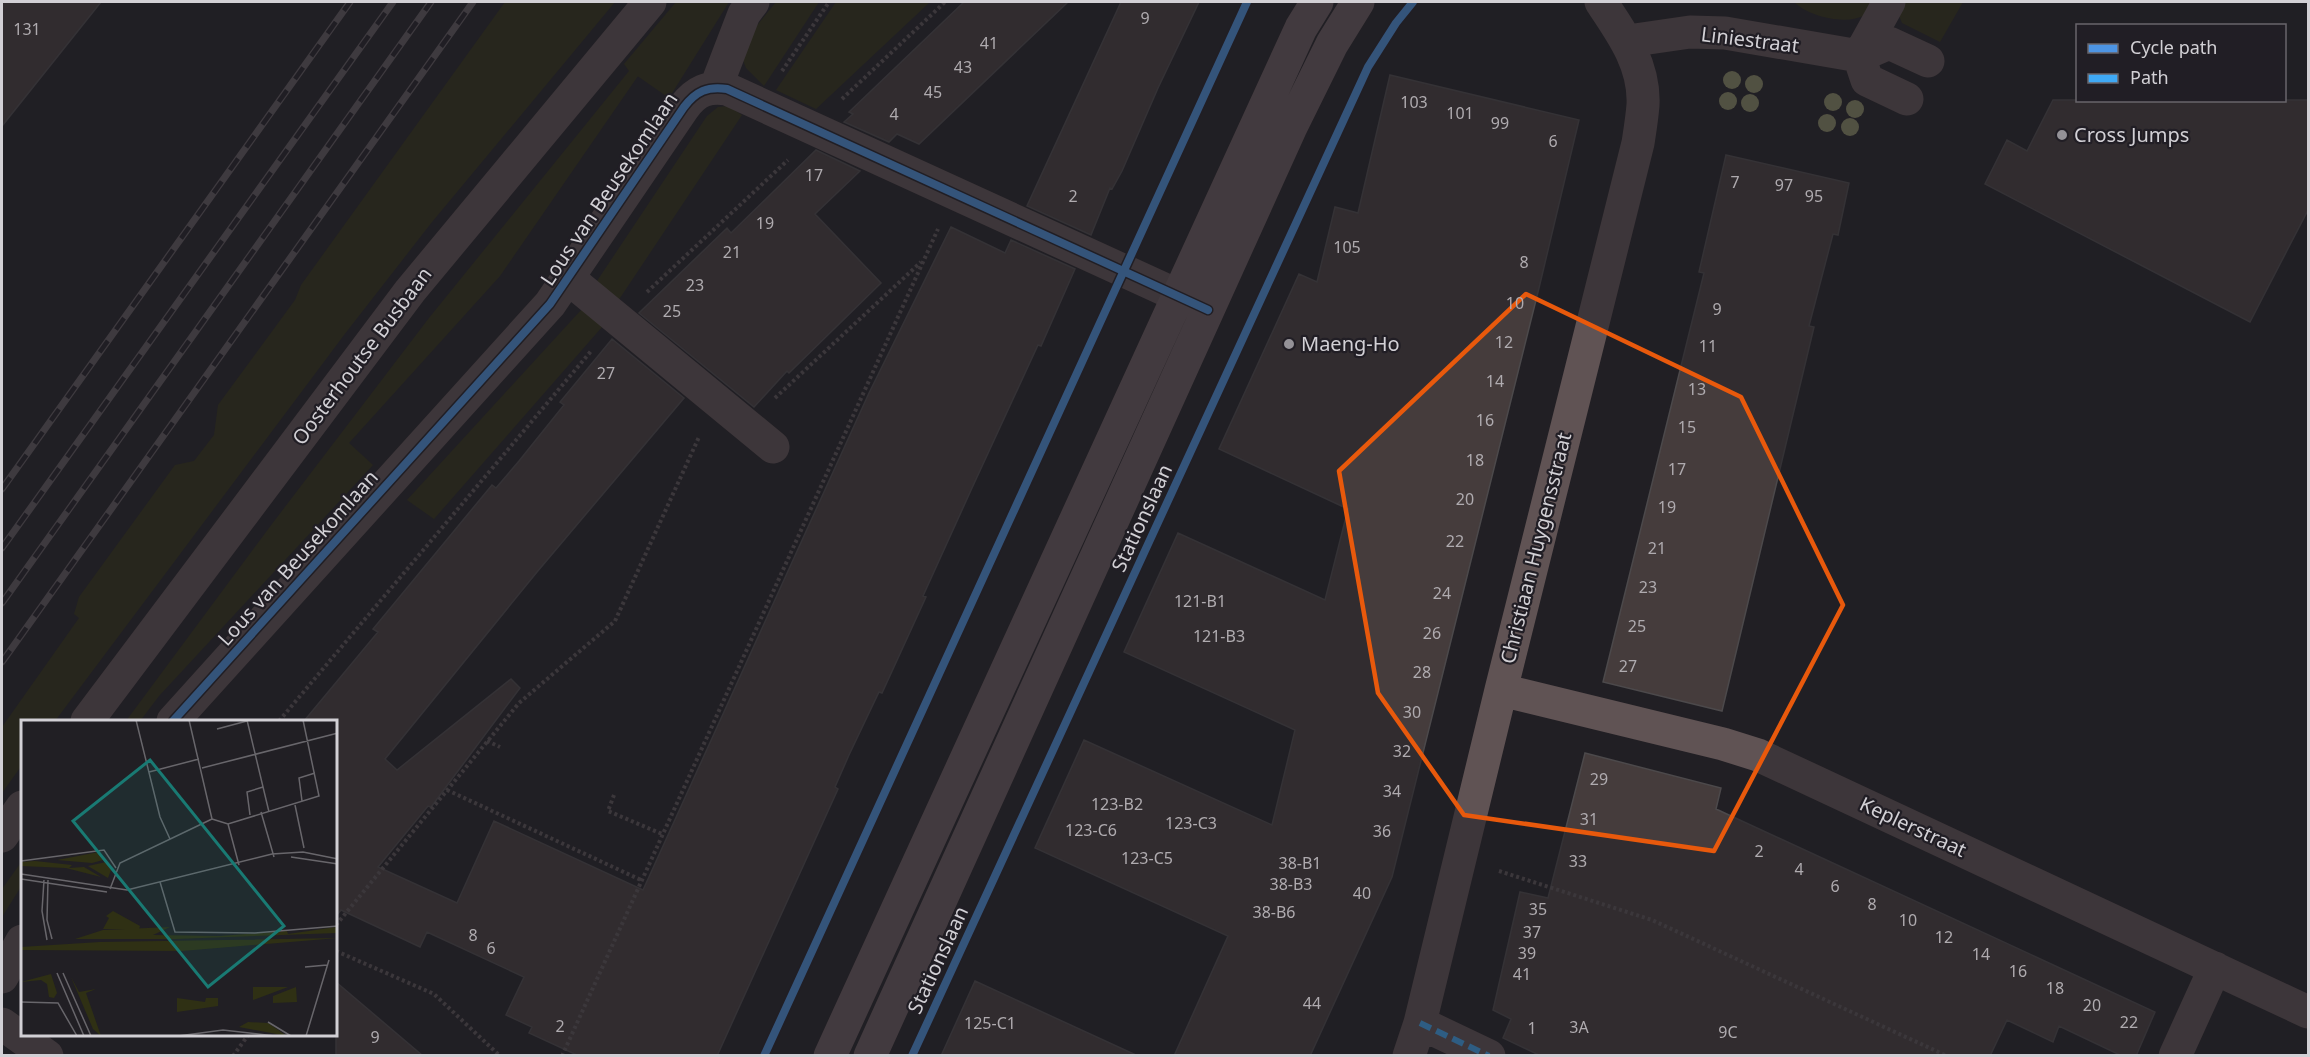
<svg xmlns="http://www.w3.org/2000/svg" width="2310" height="1057" font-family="'Noto Sans',sans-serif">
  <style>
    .grass { fill: #2f3014 }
    .building { fill: #453c3c; stroke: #4c494b; stroke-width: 1.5 }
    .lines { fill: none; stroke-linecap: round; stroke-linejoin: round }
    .path { stroke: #5c5557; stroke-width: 4; stroke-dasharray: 3 3; stroke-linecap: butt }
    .minor { stroke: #605354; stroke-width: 33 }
    .major { stroke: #6c5c5f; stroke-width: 33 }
    .rail-casing { stroke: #625c60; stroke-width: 7 }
    .rail { stroke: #211e25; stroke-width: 4.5; stroke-dasharray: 14; stroke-linecap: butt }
    .quiet { stroke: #3fa9f5; stroke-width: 6; stroke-dasharray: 12 6; stroke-linecap: butt }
    .cycleway-casing { stroke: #211e25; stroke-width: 11 }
    .cycleway { stroke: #4d94e3; stroke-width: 8 }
    .tree { fill: #8c8e66 }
    .marked { fill: none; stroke: #e8590c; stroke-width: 4.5; stroke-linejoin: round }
    .poi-dot { fill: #949297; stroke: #211e25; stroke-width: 2 }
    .labels { text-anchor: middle; stroke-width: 4.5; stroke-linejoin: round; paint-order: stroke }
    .number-label { font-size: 16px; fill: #afabaf }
    .street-label { font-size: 20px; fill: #d2d0d5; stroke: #211e25 }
    .poi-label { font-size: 20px; fill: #d2d0d5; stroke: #211e25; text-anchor: start }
    .inset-road { fill: none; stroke: #68666b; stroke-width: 1.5 }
    .view { fill: #197a73; fill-opacity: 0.15; stroke: #197a73; stroke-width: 3 }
    .inset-edge { fill: none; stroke: #d2d0d5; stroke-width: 3 }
  </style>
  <rect width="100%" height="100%" fill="#211f24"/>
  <path class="grass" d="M505,2H615L432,222L344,335L55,721H22V765L2,793V727L79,618L74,614L79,597L175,465L194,461L214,435L218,405L295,300L301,285Z
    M676,2H729L669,98L636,75L638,76L500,276L349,443L373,465L159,696L140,721H126L272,524L429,318L629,71L624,64Z
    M776,2H819L764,86L746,68L741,55L755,28Z
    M836,2H930L816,109L776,90Z
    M1794,2H1877C1873,6 1870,12 1865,15C1846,26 1808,16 1794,2Z
    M1905,2H1963L1940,42L1902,23L1899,15Z
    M728,106L742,115L618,301L595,284L707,116L718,107Z
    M582,309L602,327L434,519L407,500Z
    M22,861V885L2,917V889Z"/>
  <path class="building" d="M2,2H101L2,126Z
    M964,2H1068L919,144L897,134L889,142L844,122L853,114L849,112Z
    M1121,2H1199L1158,88L1122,171L1112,189L1110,188L1091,235L1027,206Z
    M1390,75L1579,120L1539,288L1392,877L1310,1056H1174L1228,936L1035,848L1084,740L1272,825L1295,730L1124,652L1178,533L1325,600L1348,509L1219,449L1299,274L1317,282L1335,207L1358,213Z
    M2053,100H2308V210L2250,322L1985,184L2007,140L2027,151Z
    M816,150L860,171L815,214L881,283L789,373L787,371L754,407L639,313L727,228L731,233Z
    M1726,155L1849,183L1838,235L1833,234L1809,326L1814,327L1722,711L1603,682L1704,273L1699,272Z
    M951,227L1005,253L1011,240L1075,269L1041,346L1038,345L972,488L923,596L926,597L882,693L879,692L849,755L835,787L838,789L717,1056H579L529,1033L532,1027L506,1015L524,977L427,932L420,947L341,910L336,916V721H304L378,632L373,629L492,485L496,488L519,461L564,405L560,402L612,339L684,398L537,572L385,759L397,770L511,679L520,688L431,807L428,806L378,867L457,903L494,821L643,890L869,393Z
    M1585,753L1721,788L1716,809L2155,1012L2136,1056H2122L2059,1026L2053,1042L2007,1020L1990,1056H1541L1503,1038L1511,1019L1493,1010L1520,892L1548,898Z
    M975,981L1138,1056H941Z
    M336,982L423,1056H336Z"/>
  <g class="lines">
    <path class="path" d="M782,71L829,2
      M842,99L945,2
      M647,292L788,160
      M775,398L921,262
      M279,721L592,350
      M487,741L500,747
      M447,790L641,880
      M614,795L608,811L662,834
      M1499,871L1652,920L1947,1056
      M336,925L519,703L615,621L699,437
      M336,951L434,994L500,1056
      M233,1056L249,1034
      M562,1056L938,229"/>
    <path class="minor" d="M1628,41L1690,32L1725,33L1859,56L1889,2
      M716,87L744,14L753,2
      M1907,99L1867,80L1859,56L1889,43L1928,61
      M568,278L773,447
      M1501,690L1723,744L1758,755L2308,1012
      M87,721L410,291L650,2
      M173,721L550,304L684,107C696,91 708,86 727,89L1203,307
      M2,836L22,807
      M2,977L22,941
      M1420,1023L1489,1056
      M2,1024L47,1056
      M1409,1056L1420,1023L1501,690L1638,143C1640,130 1642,118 1643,105C1645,65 1622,33 1601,2
      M2175,1056L2215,968"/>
    <path class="major" d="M830,1056L1301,28L1317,2
      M870,1056L1291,127L1332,44L1358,2"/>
    <g class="rail-casing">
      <path id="rail" d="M2,489L350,2
        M2,548L393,2
        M2,603L431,2
        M2,662L473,2"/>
    </g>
    <use href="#rail" class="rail"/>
    <path class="quiet" d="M1420,1023L1489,1056"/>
    <g class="cycleway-casing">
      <path id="cycleway" d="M173,721L550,304L684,107C696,91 708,86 727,89L1208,310
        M764,1056L1247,2
        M912,1056L1368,67L1396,23L1413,2"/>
    </g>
    <use href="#cycleway" class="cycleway"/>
  </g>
  <g class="tree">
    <circle cx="1732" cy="80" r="9"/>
    <circle cx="1754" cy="84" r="9"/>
    <circle cx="1728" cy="101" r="9"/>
    <circle cx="1833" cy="102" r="9"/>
    <circle cx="1750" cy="103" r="9"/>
    <circle cx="1855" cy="109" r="9"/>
    <circle cx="1827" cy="123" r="9"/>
    <circle cx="1850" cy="127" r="9"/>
  </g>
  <path d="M0 0H2310V1057H0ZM1526,294L1741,397L1843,605L1714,851L1464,815L1378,693L1339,471Z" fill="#211f24" fill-opacity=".55" fill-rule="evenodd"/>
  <path class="marked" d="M1526,294L1741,397L1843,605L1714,851L1464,815L1378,693L1339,471Z"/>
  <g class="poi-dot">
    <circle cx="2062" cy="135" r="6"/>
    <circle cx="1289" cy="344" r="6"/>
  </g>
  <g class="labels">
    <g class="number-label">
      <text x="1145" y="24">9</text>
      <text x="27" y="35">131</text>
      <text x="989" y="49">41</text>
      <text x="963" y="73">43</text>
      <text x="933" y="98">45</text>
      <text x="1414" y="108">103</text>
      <text x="1460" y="119">101</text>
      <text x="894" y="120">4</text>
      <text x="1500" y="129">99</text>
      <text x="1553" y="147">6</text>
      <text x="814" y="181">17</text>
      <text x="1735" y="188">7</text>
      <text x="1784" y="191">97</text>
      <text x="1073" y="202">2</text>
      <text x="1814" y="202">95</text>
      <text x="765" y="229">19</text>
      <text x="1347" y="253">105</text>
      <text x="732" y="258">21</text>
      <text x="1524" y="268">8</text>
      <text x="695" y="291">23</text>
      <text x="1515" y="309">10</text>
      <text x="1717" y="315">9</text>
      <text x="672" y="317">25</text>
      <text x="1504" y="348">12</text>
      <text x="1708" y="352">11</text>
      <text x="606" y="379">27</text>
      <text x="1495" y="387">14</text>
      <text x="1697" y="395">13</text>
      <text x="1485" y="426">16</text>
      <text x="1687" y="433">15</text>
      <text x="1475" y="466">18</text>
      <text x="1677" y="475">17</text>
      <text x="1465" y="505">20</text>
      <text x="1667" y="513">19</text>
      <text x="1455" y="547">22</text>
      <text x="1657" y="554">21</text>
      <text x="1648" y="593">23</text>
      <text x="1442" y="599">24</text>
      <text x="1200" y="607">121-B1</text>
      <text x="1637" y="632">25</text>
      <text x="1432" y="639">26</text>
      <text x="1219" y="642">121-B3</text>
      <text x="1628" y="672">27</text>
      <text x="1422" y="678">28</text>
      <text x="1412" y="718">30</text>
      <text x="1402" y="757">32</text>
      <text x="1599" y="785">29</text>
      <text x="1392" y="797">34</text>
      <text x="1117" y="810">123-B2</text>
      <text x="1589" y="825">31</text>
      <text x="1191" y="829">123-C3</text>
      <text x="1091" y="836">123-C6</text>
      <text x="1382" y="837">36</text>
      <text x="1759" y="857">2</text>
      <text x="1147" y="864">123-C5</text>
      <text x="1578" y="867">33</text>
      <text x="1300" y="869">38-B1</text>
      <text x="1799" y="875">4</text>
      <text x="1291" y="890">38-B3</text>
      <text x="1835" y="892">6</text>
      <text x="1362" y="899">40</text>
      <text x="1872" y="910">8</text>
      <text x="1538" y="915">35</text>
      <text x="1274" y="918">38-B6</text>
      <text x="1908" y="926">10</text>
      <text x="1532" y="938">37</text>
      <text x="473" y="941">8</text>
      <text x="1944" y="943">12</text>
      <text x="491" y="954">6</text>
      <text x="1527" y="959">39</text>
      <text x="1981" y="960">14</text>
      <text x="2018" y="977">16</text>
      <text x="1522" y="980">41</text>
      <text x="2055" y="994">18</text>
      <text x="1312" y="1009">44</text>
      <text x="2092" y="1011">20</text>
      <text x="2129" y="1028">22</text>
      <text x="990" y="1029">125-C1</text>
      <text x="560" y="1032">2</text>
      <text x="1579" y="1033">3A</text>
      <text x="1532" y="1034">1</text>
      <text x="1728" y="1038">9C</text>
      <text x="375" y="1043">9</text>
    </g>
    <g class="street-label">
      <text transform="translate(1750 40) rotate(7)" y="7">Liniestraat</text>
      <text transform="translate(609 189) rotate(-56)" y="7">Lous van Beusekomlaan</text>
      <text transform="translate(362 356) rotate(-53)" y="7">Oosterhoutse Busbaan</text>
      <text transform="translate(1142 518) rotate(-65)" y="7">Stationslaan</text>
      <text transform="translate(1536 548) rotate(-76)" y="7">Christiaan Huygensstraat</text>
      <text transform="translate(298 558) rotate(-48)" y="7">Lous van Beusekomlaan</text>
      <text transform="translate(1913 827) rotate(25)" y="7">Keplerstraat</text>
      <text transform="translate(938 960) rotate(-65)" y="7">Stationslaan</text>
    </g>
    <g class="poi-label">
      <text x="2074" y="142">Cross Jumps</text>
      <text x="1301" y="351">Maeng-Ho</text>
    </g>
  </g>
  <g transform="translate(21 720)">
    <rect width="316" height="316" fill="#211f24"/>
    <path d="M78,132L82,140L71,143L36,140ZM14,141L51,145L48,148L63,147L80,157L45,148L0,146V142ZM85,142L90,150L87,158L67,146ZM92,191L119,206L118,209H82L88,198L85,196ZM149,207L132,215L198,216L266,211L267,214L315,207L316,213L155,219H54L82,210ZM317,218L161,231L0,230V227L79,222ZM30,254L36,273L33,278L28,277L26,264L20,260L0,262ZM50,257L58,272L75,269L65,273L80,316L72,309ZM232,267H267L232,280ZM275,267L276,282L252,283V276ZM156,278L184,282L185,278H197V286L156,292Z" fill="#2f3014"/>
    <path d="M227,302L247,303L266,316L218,307Z" fill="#2f3014"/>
    <path class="inset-road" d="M115,0L139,97L149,119M168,0L191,99M226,0L248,92M196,9L226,1M181,48L317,13M128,52L178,39M281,81L278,58L294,53M274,85L283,128M240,92L253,137M229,95L226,72L242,67M191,99L207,104L298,76L282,0M207,104L218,145M270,137L317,144M0,141L83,130L95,148M0,154L106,170L251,134L282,132L317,139M0,159L86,172M23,160L21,191L26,220M27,160L26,200L31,219M139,162L154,212L234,213L317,206M89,169L99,143L191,99M284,247L306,245M36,253L63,316M42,253L70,316M0,282L37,283L56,316M247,302L270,316M157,316L202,310L254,316M285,316L308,240"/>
    <path class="view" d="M129,40L263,206L187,267L52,101Z"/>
    <rect width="316" height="316" class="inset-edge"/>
  </g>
  <rect width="2310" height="1057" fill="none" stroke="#d2d0d5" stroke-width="6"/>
  <rect x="2076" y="24" width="210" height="78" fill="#211e25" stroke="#68656b" stroke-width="1.5"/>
  <rect x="2088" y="44" width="30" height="9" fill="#4d94e3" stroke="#68656b" stroke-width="1.5"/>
  <text x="2130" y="54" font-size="18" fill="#d2d0d5">Cycle path</text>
  <rect x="2088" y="74" width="30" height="9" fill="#3fa9f5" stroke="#68656b" stroke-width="1.5"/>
  <text x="2130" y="84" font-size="18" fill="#d2d0d5">Path</text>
</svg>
